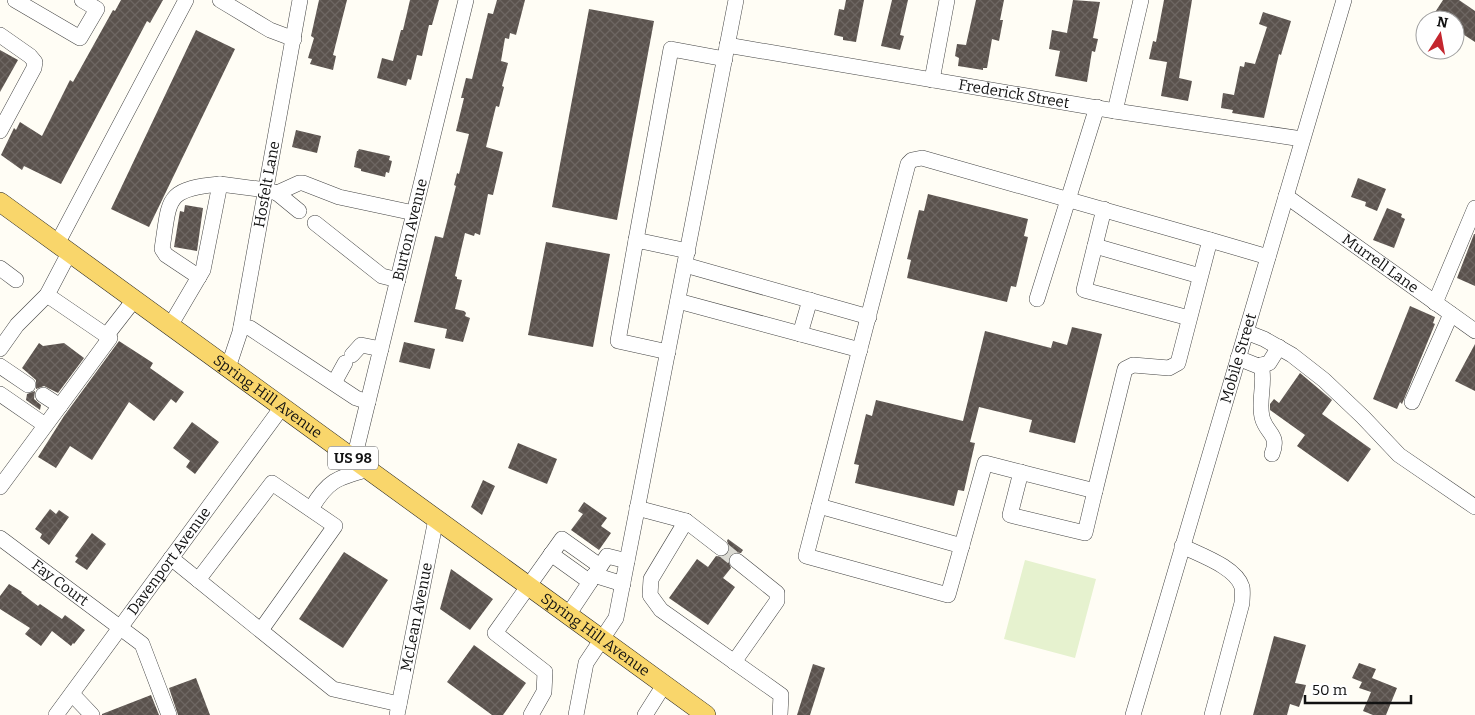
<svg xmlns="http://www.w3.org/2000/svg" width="1475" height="715" font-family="Bitter,serif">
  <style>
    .pitch { fill: #e6f2cf }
    .building { fill: url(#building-cross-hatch) }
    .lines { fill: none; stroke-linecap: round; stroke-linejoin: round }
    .minor-tunnel { stroke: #dbdad3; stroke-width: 15; stroke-dasharray: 15 8; stroke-linecap: butt }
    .minor-casing { stroke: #444; stroke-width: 16 }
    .major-casing { stroke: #222; stroke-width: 20 }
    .minor { stroke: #fff; stroke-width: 15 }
    .major { stroke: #f9d66b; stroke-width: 19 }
    .labels { text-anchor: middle; stroke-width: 5; stroke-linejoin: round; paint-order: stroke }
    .shield { fill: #fff; stroke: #585858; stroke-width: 1 }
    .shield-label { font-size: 14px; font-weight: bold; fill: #111 }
    .street-label { font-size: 15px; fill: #111; stroke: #fff }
  </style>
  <defs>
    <pattern id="building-cross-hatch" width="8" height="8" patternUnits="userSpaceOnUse" patternTransform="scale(1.25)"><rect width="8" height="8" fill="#5a524d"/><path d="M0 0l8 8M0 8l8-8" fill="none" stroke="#6d6662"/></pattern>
  </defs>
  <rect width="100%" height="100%" fill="#fffdf5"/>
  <path class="pitch" d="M1025,560L1096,579L1075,658L1004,639Z"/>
  <path class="building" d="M121,0H163L150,23L147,21L61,184L24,166L22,170L1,155L14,128L16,130L20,122L42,136L70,80L73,82L113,10L115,11Z
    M319,0H347L333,55L336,56L333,70L310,64L312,59L308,58L314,38L311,36Z
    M410,0H439L432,25H429L422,56L417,55L411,80L408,79L406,86L377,78L382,58L393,61L401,30H403Z
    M497,0H525L516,35L510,33L509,39L505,38L501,61L508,63L502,86L504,87L499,107L496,106L486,147L503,152L493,195L488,194L480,235L475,233L474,236L465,233L455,276L457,277V279L462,280L455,309L464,311L466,313L465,316L470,318L463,342L445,338L447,329L414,322L435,236L443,238L456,186L454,185L457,173L459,174L469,134L456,131L464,98H461L466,78L472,79L488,13L493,14Z
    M846,0H864L856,42L843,40V37L834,35L839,9L844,10Z
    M892,0H908L900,35L904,36L900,50L881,46Z
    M976,0H1004L1000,20H1003L999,41L992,39L987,68H983V70L958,66L959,58L955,56L957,44L966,45Z
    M1073,0L1100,2L1093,38L1098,39L1095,52L1092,51L1087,82L1055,76L1060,51L1049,49L1052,30L1067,33Z
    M1164,0H1192L1179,78L1192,81L1188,101L1161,96L1167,62L1149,59L1153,41L1156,42Z
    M1443,0H1459L1475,11V42L1455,29V20H1430Z
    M589,9L654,21L617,220L552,207Z
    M1263,12L1291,21L1281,55L1279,54L1264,118L1232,113L1233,110L1221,108L1223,93L1234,95L1240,66L1244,67L1245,62L1255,64L1267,27L1259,24Z
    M196,30L235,49L149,227L111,209Z
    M0,50L18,60L0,92Z
    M296,130L321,136L317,153L292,147Z
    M359,149L390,156L389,160L392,161L389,173L386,172L385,177L361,171V169L354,167L357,151H358Z
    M1358,178L1386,189L1377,211L1365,206L1366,202L1351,197Z
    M928,194L1028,219L1024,236L1028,237L1016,287L1011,286L1007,302L907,278L911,260L907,259L919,210L924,211Z
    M185,205L203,208L197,251L174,247L180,211L184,212Z
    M1387,208L1402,214L1401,217L1405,219L1394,248L1373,240Z
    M1474,234H1475V286L1457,278Z
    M546,242L610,254L593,347L528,335Z
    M1410,306L1435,317L1433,323L1435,324L1402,404L1400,402L1397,409L1373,399Z
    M1072,327L1102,334L1075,443L1029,432L1032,420L979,407L970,442L975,443L964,491L958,490L954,506L855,483L859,465L854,464L866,414L872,416L876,400L963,421L985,331L1051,348L1053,341L1067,345Z
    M119,341L153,363L150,368L184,392L176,403L171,399L154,421L129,402L92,460L70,446L56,468L38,457L64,416Z
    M404,342L435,349L430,369L399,362Z
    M39,343L43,346L64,343L84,358L58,393L44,386L36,389V380L22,368Z
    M1475,344V391L1455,381Z
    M1300,373L1332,400L1322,414L1371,449L1348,482L1297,446L1305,435L1270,410V404L1274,399L1279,403Z
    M35,391L34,399L41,405L40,410L26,400L27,394Z
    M192,422L219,442L195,474L186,467L190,461L173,448Z
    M518,443L557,459L547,484L508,468Z
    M483,480L495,486L482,515L471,507Z
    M584,502L607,518L601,526L611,533L599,550L571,530L583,514L578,511Z
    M50,509L56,514L59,510L69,517L49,545L40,538L42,534L35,529Z
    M92,533L106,544L87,570L75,562L78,558L75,556Z
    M728,539L743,550L741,553L734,552L729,556L728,560L731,568L723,578L735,587L708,625L669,598L697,559L708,567L716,556L724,557L728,554L730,549L727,541Z
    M344,552L388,580L343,648L299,619Z
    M451,569L493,599L470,630L440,609Z
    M9,584L22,592L21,593L38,606L40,604L62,619L65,615L85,630L74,644L73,643L71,646L52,631L41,646L25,634L30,628L0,609V596Z
    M1274,636L1306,645L1295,683L1306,685L1303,696L1299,707L1290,704L1287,715H1253Z
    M474,645L526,683L503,715H492L447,682Z
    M1359,663L1376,669L1372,678L1397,688L1386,715H1373L1363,711L1371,692L1359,688L1362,682L1352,678Z
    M813,664L825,668L810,715H797Z
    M196,678L210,715H178L169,688Z
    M151,695L159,715H102V714Z"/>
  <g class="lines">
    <path class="minor-tunnel" d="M721,548L737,561"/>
    <g class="minor-casing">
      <g id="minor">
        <path d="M15,0L80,38L97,9L82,0"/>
        <path d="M220,0L270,30L294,39"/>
        <path d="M0,35L30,56L35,62L34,68L0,131"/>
        <path id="s1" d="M727,45L1115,111L1302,139"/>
        <path d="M932,80L947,0"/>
        <path d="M1115,111L1141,0"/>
        <path d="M922,158L1210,240L1178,363L1169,368L1133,365L1125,369L1095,491L985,463L948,595L806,556L908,164L912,160Z"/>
        <path d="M277,193L299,211"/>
        <path id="s2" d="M1286,196L1475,331"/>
        <path d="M1104,209L1084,290L1189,318"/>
        <path d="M315,223L382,276L398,280"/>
        <path d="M636,240L671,49L725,59"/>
        <path d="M1210,240L1268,257"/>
        <path d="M57,244L186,0"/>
        <path d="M1095,246L1200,276"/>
        <path d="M685,265L869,317"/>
        <path d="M0,268L16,280"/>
        <path d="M199,277L166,255L162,249C170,199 164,189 220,184"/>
        <path d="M1037,299L1097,107"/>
        <path d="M678,301L860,350"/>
        <path d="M1435,303L1475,208"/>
        <path d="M170,326L203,270L220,184L266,190L277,193L299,183H303L339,197L414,213"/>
        <path d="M241,327L250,328L356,398L368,402"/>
        <path d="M1246,332L1264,339L1292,355L1324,380L1363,417L1399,455L1475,507"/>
        <path d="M800,334L810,300"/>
        <path d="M106,336L134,300"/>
        <path d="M0,349L17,325L47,295"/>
        <path d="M668,352L618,341L636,240L688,251"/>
        <path d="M352,355L361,345L381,349"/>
        <path d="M1238,358L1258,366L1269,363L1279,347"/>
        <path d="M1261,365C1266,382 1258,400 1262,417C1266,434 1280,434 1272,454"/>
        <path d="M0,366L28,385"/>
        <path id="s3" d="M228,368L240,332L300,0"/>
        <path d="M334,383L345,363"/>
        <path d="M0,394L45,425"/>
        <path d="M43,395L60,406"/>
        <path d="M1412,402L1451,314"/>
        <path id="s4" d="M354,459L466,0"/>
        <path d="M1021,472L1010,515L1085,533L1095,491"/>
        <path d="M0,487L110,338L47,295L69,253"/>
        <path d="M819,506L962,546"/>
        <path d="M637,508L686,521L651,579L650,595L661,610L781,695L780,715"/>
        <path d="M311,509C328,480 337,478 369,469"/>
        <path d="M686,521L721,548"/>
        <path id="s5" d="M0,538L142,644L169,715"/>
        <path d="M1182,546C1200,555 1236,567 1242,587C1243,591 1242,598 1242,603L1212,715"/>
        <path d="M551,554L590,582L607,556L627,561"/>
        <path d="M171,558L333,689L399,704"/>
        <path d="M594,575L623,584"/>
        <path d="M198,580L272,483L335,526L261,630"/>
        <path d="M568,615L590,582"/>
        <path d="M734,662L777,601V593L737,561"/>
        <path d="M72,694L92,715"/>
        <path id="s6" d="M56,715L282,407"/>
        <path id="s7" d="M397,715L436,519"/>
        <path d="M531,715L544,692L545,672L495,633L562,539L600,566"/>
        <path d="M576,715L586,663L616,618L736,0"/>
        <path d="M645,715L664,685"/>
        <path id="s8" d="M1133,715L1344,0"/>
      </g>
    </g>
    <g class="major-casing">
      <g id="major">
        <path id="s9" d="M0,202L706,715"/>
      </g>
    </g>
    <use href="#minor" class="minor"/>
    <use href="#major" class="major"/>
  </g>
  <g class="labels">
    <rect class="shield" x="328" y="446.5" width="50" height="23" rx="4"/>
    <g class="shield-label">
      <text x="353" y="463">US 98</text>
    </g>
    <g class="street-label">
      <text dy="5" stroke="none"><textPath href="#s1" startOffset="291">Frederick Street</textPath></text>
      <text dy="5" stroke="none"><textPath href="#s3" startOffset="188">Hosfelt Lane</textPath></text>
      <text dy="5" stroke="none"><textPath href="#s4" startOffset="236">Burton Avenue</textPath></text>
      <text dy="5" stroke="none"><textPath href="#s2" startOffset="116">Murrell Lane</textPath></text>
      <text dy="5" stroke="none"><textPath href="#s8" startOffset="372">Mobile Street</textPath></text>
      <text dy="5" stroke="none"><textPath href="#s9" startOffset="331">Spring Hill Avenue</textPath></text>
      <text dy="5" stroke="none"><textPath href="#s6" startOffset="191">Davenport Avenue</textPath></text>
      <text dy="5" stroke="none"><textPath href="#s5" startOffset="75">Fay Court</textPath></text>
      <text dy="5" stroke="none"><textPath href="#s7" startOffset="100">McLean Avenue</textPath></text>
      <text dy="5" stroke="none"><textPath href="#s9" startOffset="736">Spring Hill Avenue</textPath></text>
    </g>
  </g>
  <g transform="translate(1440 35) rotate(11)"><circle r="24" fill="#ffffff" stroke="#a0a0a0"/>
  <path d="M0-4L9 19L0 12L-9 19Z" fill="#c4262e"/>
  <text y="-8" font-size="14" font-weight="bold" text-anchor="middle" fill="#111111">N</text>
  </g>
  <path d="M1305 695v8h106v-8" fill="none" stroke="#111111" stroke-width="2.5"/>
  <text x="1312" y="695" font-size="15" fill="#111111" stroke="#ffffff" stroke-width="4" paint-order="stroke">50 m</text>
</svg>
